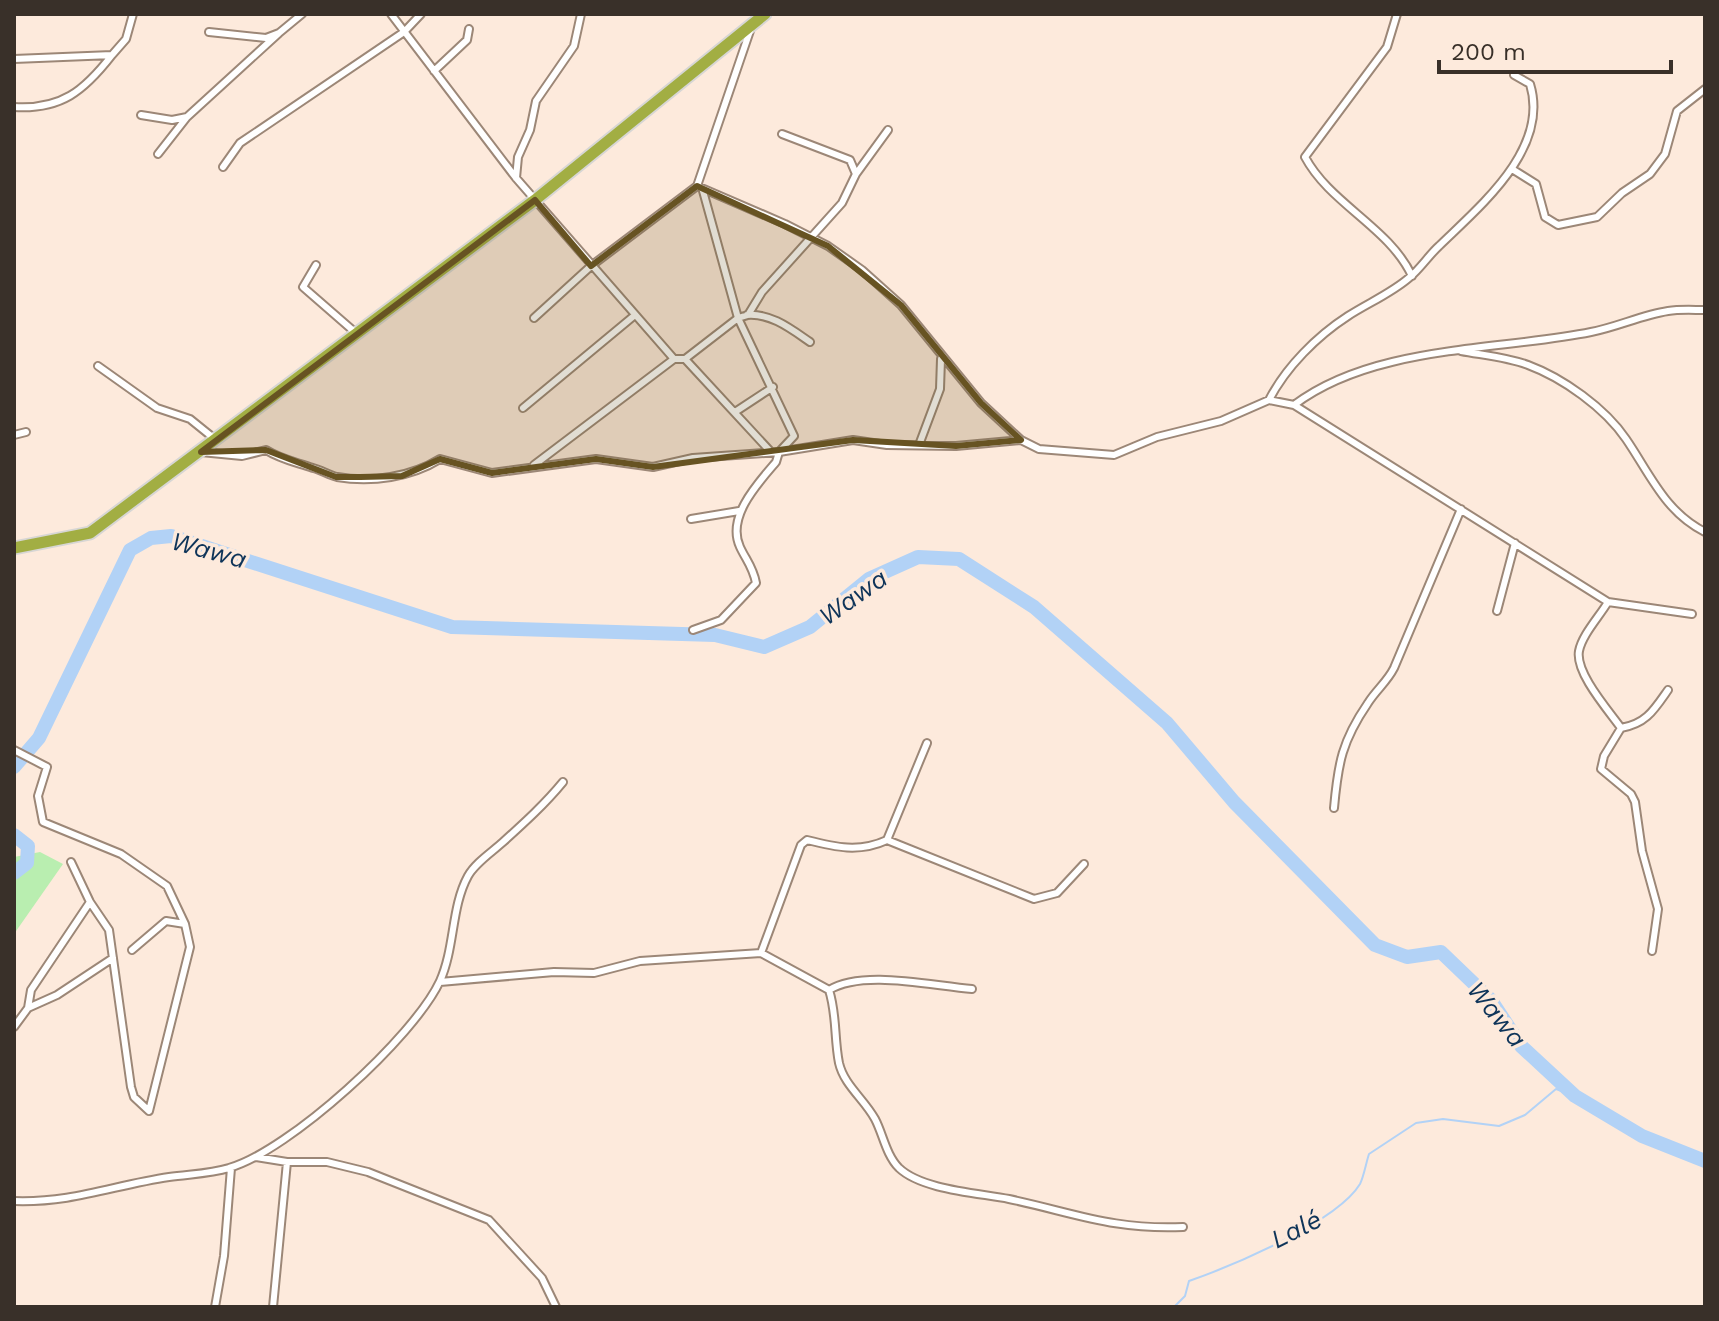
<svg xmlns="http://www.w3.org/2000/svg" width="1719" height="1321" font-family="'Work Sans',sans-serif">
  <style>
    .green { fill: #b9eeb0 }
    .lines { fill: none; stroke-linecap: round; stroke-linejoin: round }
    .stream { stroke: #b2d2f6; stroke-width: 2 }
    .river { stroke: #b2d2f6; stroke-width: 14 }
    .street-casing { stroke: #9c8777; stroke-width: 10 }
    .highway-casing { stroke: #d7d6d4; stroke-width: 15 }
    .street { stroke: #fff; stroke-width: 6 }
    .highway { stroke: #a2ae43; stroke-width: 11 }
    .marked { fill: #675322; fill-opacity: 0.2; stroke: #675322; stroke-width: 6; stroke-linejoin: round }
    .labels { text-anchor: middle; stroke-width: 7; stroke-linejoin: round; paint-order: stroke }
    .water-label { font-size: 26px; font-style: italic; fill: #0e3459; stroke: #fdeadc }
  </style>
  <rect width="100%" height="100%" fill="#fdeadc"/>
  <path class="green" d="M40,852L63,864L14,934V857Z"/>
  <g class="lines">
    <path class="stream" d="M1174,1307L1185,1296L1189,1281C1232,1266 1337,1222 1360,1184C1364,1176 1366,1163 1369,1154L1416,1123L1443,1119L1499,1126L1525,1115L1556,1089L1575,1096"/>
    <path class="river" d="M14,767L39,738L130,550L151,538L171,536L452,627L715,635L764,647L810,627L869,579L918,557L959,559L1034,607L1167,723L1234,802L1375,945L1407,957L1441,952L1491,1000L1521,1046L1575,1096L1642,1136L1705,1161
      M14,835L28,846L27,863L14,873"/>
    <g class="street-casing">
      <path id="street" d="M391,14L516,178L674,359H685L738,318L748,315L762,292L842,203L856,174L850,160L782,134
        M1397,14L1387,47L1305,157C1330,204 1389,227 1412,276
        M751,28L697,186L785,224L828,246L862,270L901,305L981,403L1021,440L1039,449L1114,455L1157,437L1221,421L1269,400L1294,405C1373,345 1497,351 1591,332C1617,327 1642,315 1668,311C1680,309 1693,310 1705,310
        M209,32L266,38L279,33L302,14
        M14,59L112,55L126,39L133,14
        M434,71L467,40L469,29
        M14,107C61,110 84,91 112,55
        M141,115L172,120L187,117L279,33
        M158,154L187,117
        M223,167L240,143L404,32L421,14
        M1512,169L1536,184L1545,217L1558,225L1597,217L1622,193L1650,174L1665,154L1677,111L1705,89
        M856,174L888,130
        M516,178L518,157L530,130L536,101L574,46L581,14
        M316,265L303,287L357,334
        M747,315C771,313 791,329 810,342
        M534,318L591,266L697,186
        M1461,351C1482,355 1507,357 1528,365C1563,378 1605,408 1626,439C1650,474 1665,512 1705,532
        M685,359L770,451
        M98,366L157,408L190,419L216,440
        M1269,400C1286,367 1317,336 1348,316C1368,303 1392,293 1410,277C1420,269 1429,255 1439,246C1480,206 1550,149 1530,84L1514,75
        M1294,405L1608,602L1692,614
        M523,408L635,315
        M735,412L773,387
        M14,435L26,432
        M919,445L940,389L941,359
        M201,452L242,456L266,450C282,460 296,462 313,468C321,470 329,475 337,477C372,483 411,477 440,459L492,473L596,459L653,467L693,458L779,452L794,436L738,318L703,191
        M534,465L674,359
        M691,519L739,511
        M1608,602C1599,617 1582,635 1579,651C1575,673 1609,711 1621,728C1646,724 1654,710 1668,690
        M1497,611L1515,543
        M693,630L721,620L756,583C753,567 746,560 740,547C726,517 758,483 776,462L779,452L853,440L887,445L956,446L1020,440
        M1621,728L1604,756L1601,769L1631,794L1635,802L1642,851L1658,909L1652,951
        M14,750L47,767L38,796L43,822L121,854L167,886L185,924
        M1334,808C1338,763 1342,741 1368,703C1376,690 1387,682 1394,668L1461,509
        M887,840L927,743
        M71,862L90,902L109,930L131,1087L134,1097L149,1111L190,947L185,924L166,921L132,950
        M761,953L801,845L807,840C835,847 859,853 887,840L1034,899L1057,893L1084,864
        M440,982L554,972L594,973L640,961L761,953L829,990C837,1015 834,1038 839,1063C844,1085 864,1099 875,1119C883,1134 886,1155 899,1168C922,1190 979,1193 1009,1199C1075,1213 1113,1230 1183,1227
        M829,990C863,969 932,986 972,989
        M28,1008L57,995L113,958
        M14,1027L28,1008L31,990L90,902
        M256,1157L287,1162
        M14,1201C73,1203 114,1185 169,1177C189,1174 210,1174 229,1168C289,1151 414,1037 440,981C455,948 451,907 468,876C475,863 492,852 503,842C524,823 545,804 563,782
        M215,1307L224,1256L231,1168
        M273,1307L287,1162H327L368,1172L489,1220L542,1278L556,1307"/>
    </g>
    <g class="highway-casing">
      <path id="highway" d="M14,548L90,533L535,200L765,14"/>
    </g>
    <use href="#street" class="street"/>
    <use href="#highway" class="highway"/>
  </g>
  <path class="marked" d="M697,186L828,246L901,305L981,403L1021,440L956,446L853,440L653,467L596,459L492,473L440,459L402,476L360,477H336L266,450L201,452L535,200L591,266Z"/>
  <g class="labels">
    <g class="water-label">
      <text transform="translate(209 550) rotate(15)" y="9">Wawa</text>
      <text transform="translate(853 597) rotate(-35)" y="9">Wawa</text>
      <text transform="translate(1497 1014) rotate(51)" y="9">Wawa</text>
      <text transform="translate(1296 1229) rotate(-27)" y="9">Lalé</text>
    </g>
  </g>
  <rect width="1719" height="1321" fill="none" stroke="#393029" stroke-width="32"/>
  <path d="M1439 60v12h232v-12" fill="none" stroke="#393029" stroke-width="4"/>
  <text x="1451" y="60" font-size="24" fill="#393029" stroke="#fdeadc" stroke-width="6" paint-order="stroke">200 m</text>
</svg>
